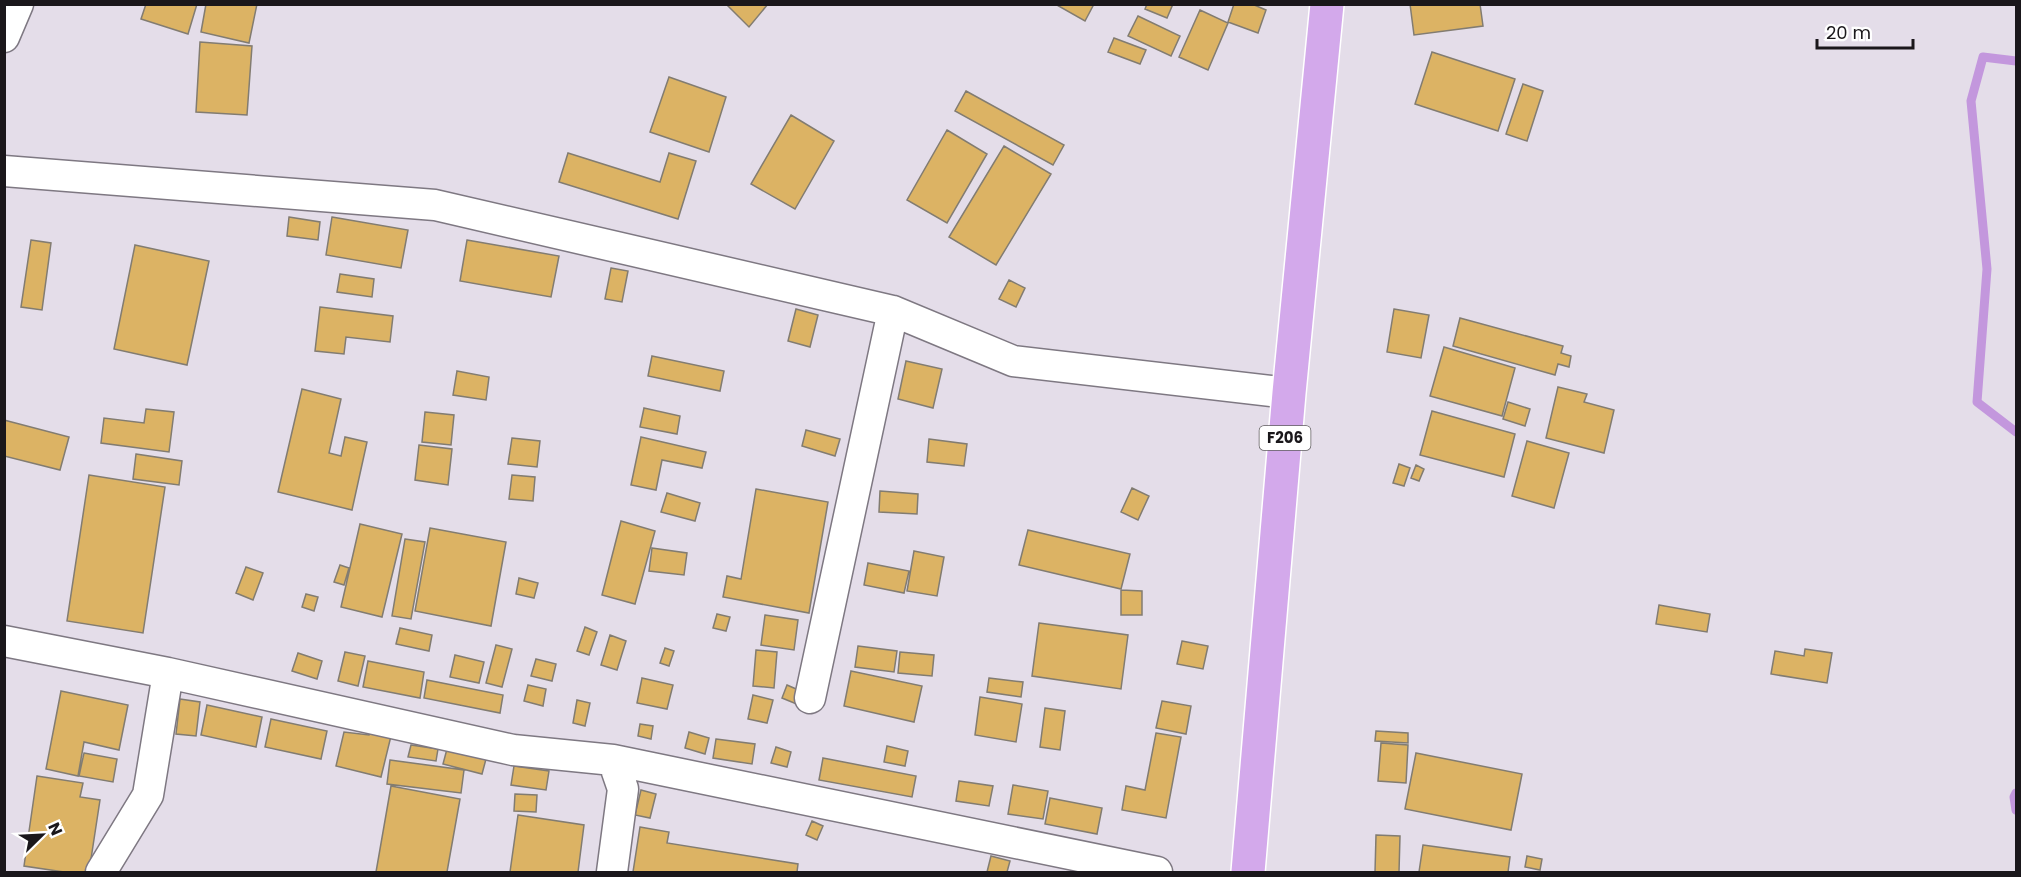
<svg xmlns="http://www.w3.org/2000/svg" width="2021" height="877" font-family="Poppins,sans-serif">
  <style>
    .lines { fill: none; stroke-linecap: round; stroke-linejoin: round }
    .stream { stroke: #c397dd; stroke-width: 9 }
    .building { fill: #dcb364; stroke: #827c71; stroke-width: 1.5 }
    .street-casing { stroke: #7e7882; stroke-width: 33 }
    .primary-casing { stroke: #fff; stroke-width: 36 }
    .street { stroke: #fff; stroke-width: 30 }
    .primary { stroke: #d3a9eb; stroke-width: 33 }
    .labels { text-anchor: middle; stroke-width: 4.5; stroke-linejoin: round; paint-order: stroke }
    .shield { fill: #fff; stroke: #5f5d5f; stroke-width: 1.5 }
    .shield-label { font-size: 15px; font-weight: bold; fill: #1a171b }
  </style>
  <rect width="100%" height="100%" fill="#e4dde9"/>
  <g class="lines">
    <path class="stream" d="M2016,61L1983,57L1971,101L1987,269L1977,402L2016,432
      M2016,793L2014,797L2016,810"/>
  </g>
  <path class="building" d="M146,4H197L188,34L141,19Z
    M206,4H257L249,43L201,32Z
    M726,4H768L749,27Z
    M1055,4H1094L1085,21Z
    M1147,4H1173L1167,18L1145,9Z
    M1234,4H1252L1266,10L1258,33L1228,22Z
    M1410,4H1480L1483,26L1414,35Z
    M1200,10L1228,23L1208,70L1179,57Z
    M1138,16L1180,36L1171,56L1128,36Z
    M1114,38L1146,50L1140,64L1108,52Z
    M200,42L252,46L247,115L196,112Z
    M1432,52L1515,79L1498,131L1415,104Z
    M669,77L726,97L709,152L650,132Z
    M1523,84L1543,91L1527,141L1506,134Z
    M966,91L1064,145L1053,165L955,111Z
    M791,115L834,141L795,209L751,184Z
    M947,130L987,154L947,223L907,200Z
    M1004,146L1051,174L996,265L949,237Z
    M568,153L660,182L669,153L696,161L678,219L559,182Z
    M289,217L320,222L318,240L287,236Z
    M332,217L408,230L401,268L326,255Z
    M31,240L51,243L42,310L21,307Z
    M467,240L559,256L551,297L460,281Z
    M135,245L209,261L187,365L114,349Z
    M611,268L628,271L622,302L605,299Z
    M340,274L374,279L372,297L337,292Z
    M1009,280L1025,288L1016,307L999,299Z
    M320,307L393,316L390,342L346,337L344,354L315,351Z
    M796,309L818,315L810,347L788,341Z
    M1394,309L1429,315L1421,358L1387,352Z
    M1460,318L1563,346L1561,353L1571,356L1569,367L1558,364L1555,375L1453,346Z
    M1444,347L1515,368L1502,416L1430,396Z
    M652,356L724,371L720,391L648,376Z
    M906,361L942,369L933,408L898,399Z
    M457,371L489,377L486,400L453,395Z
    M1558,387L1587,394L1584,402L1614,410L1604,453L1546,438Z
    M302,389L341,399L329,453L341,456L345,437L367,442L352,510L278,492Z
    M1508,402L1530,409L1525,426L1503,419Z
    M644,408L680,416L677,434L640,427Z
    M146,409L174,412L169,452L101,443L104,418L144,423Z
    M1432,411L1515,434L1504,477L1420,455Z
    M425,412L454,415L451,445L422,442Z
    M4,420L69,437L60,470L4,456Z
    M806,430L840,439L835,456L802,446Z
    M641,437L706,452L702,468L662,460L656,490L631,485Z
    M512,438L540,441L537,467L508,464Z
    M929,439L967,444L964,466L927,462Z
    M1527,441L1569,453L1554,508L1512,496Z
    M419,445L452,449L448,485L415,480Z
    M136,454L182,461L179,485L133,479Z
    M1399,464L1410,468L1404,486L1393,483Z
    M1416,465L1424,469L1419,481L1411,478Z
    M89,475L165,487L143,633L67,621Z
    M512,475L535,477L533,501L509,499Z
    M1132,488L1149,496L1138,520L1121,512Z
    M756,489L828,502L809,613L723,597L727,576L741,579Z
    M880,491L918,494L917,514L879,512Z
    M667,493L700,503L695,521L661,512Z
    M621,521L655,531L635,604L602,595Z
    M360,524L402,534L382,617L341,607Z
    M430,528L506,542L491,626L415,611Z
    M1028,530L1130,554L1121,589L1019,565Z
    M405,539L425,542L411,619L392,616Z
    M652,548L687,553L684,575L649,571Z
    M914,551L944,557L937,596L907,591Z
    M868,563L909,571L904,593L864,585Z
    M340,565L349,568L344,585L334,582Z
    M246,567L263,573L253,600L236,593Z
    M519,578L538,583L534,598L516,594Z
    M1121,590L1142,591V615H1121Z
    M306,594L318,597L314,611L302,607Z
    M1659,605L1710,614L1707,632L1656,624Z
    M717,614L730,617L726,631L713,628Z
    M765,615L798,620L794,650L761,645Z
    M1039,623L1128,635L1121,689L1032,676Z
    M585,627L597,632L589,655L577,651Z
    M400,628L432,635L429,651L396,644Z
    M610,635L626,641L617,670L601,665Z
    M1182,641L1208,646L1203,669L1177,664Z
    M496,645L512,649L502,687L486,683Z
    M858,646L897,651L894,672L855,667Z
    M665,648L674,651L669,666L660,663Z
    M1805,649L1832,653L1827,683L1771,674L1775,651L1804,656Z
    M756,650L777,652L774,688L753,686Z
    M345,652L365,656L358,686L338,681Z
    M900,652L934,655L932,676L898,673Z
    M298,653L322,661L317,679L292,671Z
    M455,655L484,662L479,683L450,677Z
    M536,659L556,664L552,681L531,676Z
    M368,661L424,672L420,698L363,687Z
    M851,671L922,686L914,722L844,706Z
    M642,678L673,685L667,709L637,703Z
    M989,678L1023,682L1021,697L987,692Z
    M427,680L503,695L500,713L424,698Z
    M528,685L546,689L543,706L524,701Z
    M787,685L803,692L799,705L782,698Z
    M61,691L128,705L119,750L84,742L78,776L46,769Z
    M753,695L773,700L767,723L748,719Z
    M980,697L1022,704L1016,742L975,735Z
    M180,699L200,702L196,736L176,734Z
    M577,700L590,703L585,726L573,723Z
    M1162,701L1191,706L1186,734L1156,728Z
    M207,705L262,717L256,747L201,735Z
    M1045,708L1065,711L1060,750L1040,747Z
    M271,719L327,731L321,759L265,747Z
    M640,724L653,726L651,739L638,736Z
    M370,731L391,736L381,777L336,766L344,732L369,735Z
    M1376,731L1408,733V743L1375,741Z
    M689,732L709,738L705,754L685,748Z
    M1156,733L1181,737L1166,818L1122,810L1126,786L1145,790Z
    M716,739L755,744L752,764L713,758Z
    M1381,743L1408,745L1406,783L1378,781Z
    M411,745L438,749L436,761L408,757Z
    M887,746L908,751L905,766L884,762Z
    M776,747L791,752L787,767L771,763Z
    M447,749L486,759L482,774L443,764Z
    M84,753L117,759L113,782L79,776Z
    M1416,753L1522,774L1511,830L1405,809Z
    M823,758L916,776L912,797L819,780Z
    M390,760L464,770L461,793L387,784Z
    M514,766L549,771L546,790L511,785Z
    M37,776L83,783L80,797L100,800L89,872H64L24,866Z
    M959,781L993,786L989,806L956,801Z
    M1013,785L1048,791L1043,819L1008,814Z
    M391,786L460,799L447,872H376Z
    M641,790L656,794L650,818L635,815Z
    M515,794L537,795L536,812L514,811Z
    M1050,798L1102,808L1097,834L1045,824Z
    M518,815L584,825L578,872H510Z
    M812,821L823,826L817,840L806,835Z
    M640,827L669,832L667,843L798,864L797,872H633Z
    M1376,835L1400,836L1399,872H1375Z
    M1423,845L1510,857L1508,872H1419Z
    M991,856L1010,861L1007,872H987Z
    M1527,856L1542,859L1540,870L1525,867Z"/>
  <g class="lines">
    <g class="street-casing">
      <path id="street" d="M4,37L18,4
        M4,171L435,205L893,311L1013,361L1289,393
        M4,641L168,673L513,750L613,760L1157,872
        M810,698L893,311
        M101,872L148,795L168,673
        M612,872L623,789L613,760"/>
    </g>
    <g class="primary-casing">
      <path id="primary" d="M1248,872L1289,393L1327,4"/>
    </g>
    <use href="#street" class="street"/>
    <use href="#primary" class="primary"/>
  </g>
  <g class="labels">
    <rect class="shield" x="1259.5" y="426" width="51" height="24" rx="4.5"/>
    <g class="shield-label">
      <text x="1285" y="443">F206</text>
    </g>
  </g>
  <rect width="2021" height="877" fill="none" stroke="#1a171b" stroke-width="12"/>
  <g transform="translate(42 835) rotate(66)" stroke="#ffffff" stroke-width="4.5" paint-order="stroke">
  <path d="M0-4.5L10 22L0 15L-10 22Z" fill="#1a171b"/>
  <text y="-9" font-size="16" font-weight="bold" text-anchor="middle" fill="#1a171b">N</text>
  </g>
  <path d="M1817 39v9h96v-9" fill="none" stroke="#1a171b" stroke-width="3"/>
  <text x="1826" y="39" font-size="18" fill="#1a171b" stroke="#ffffff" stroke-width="4.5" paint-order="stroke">20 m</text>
</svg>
